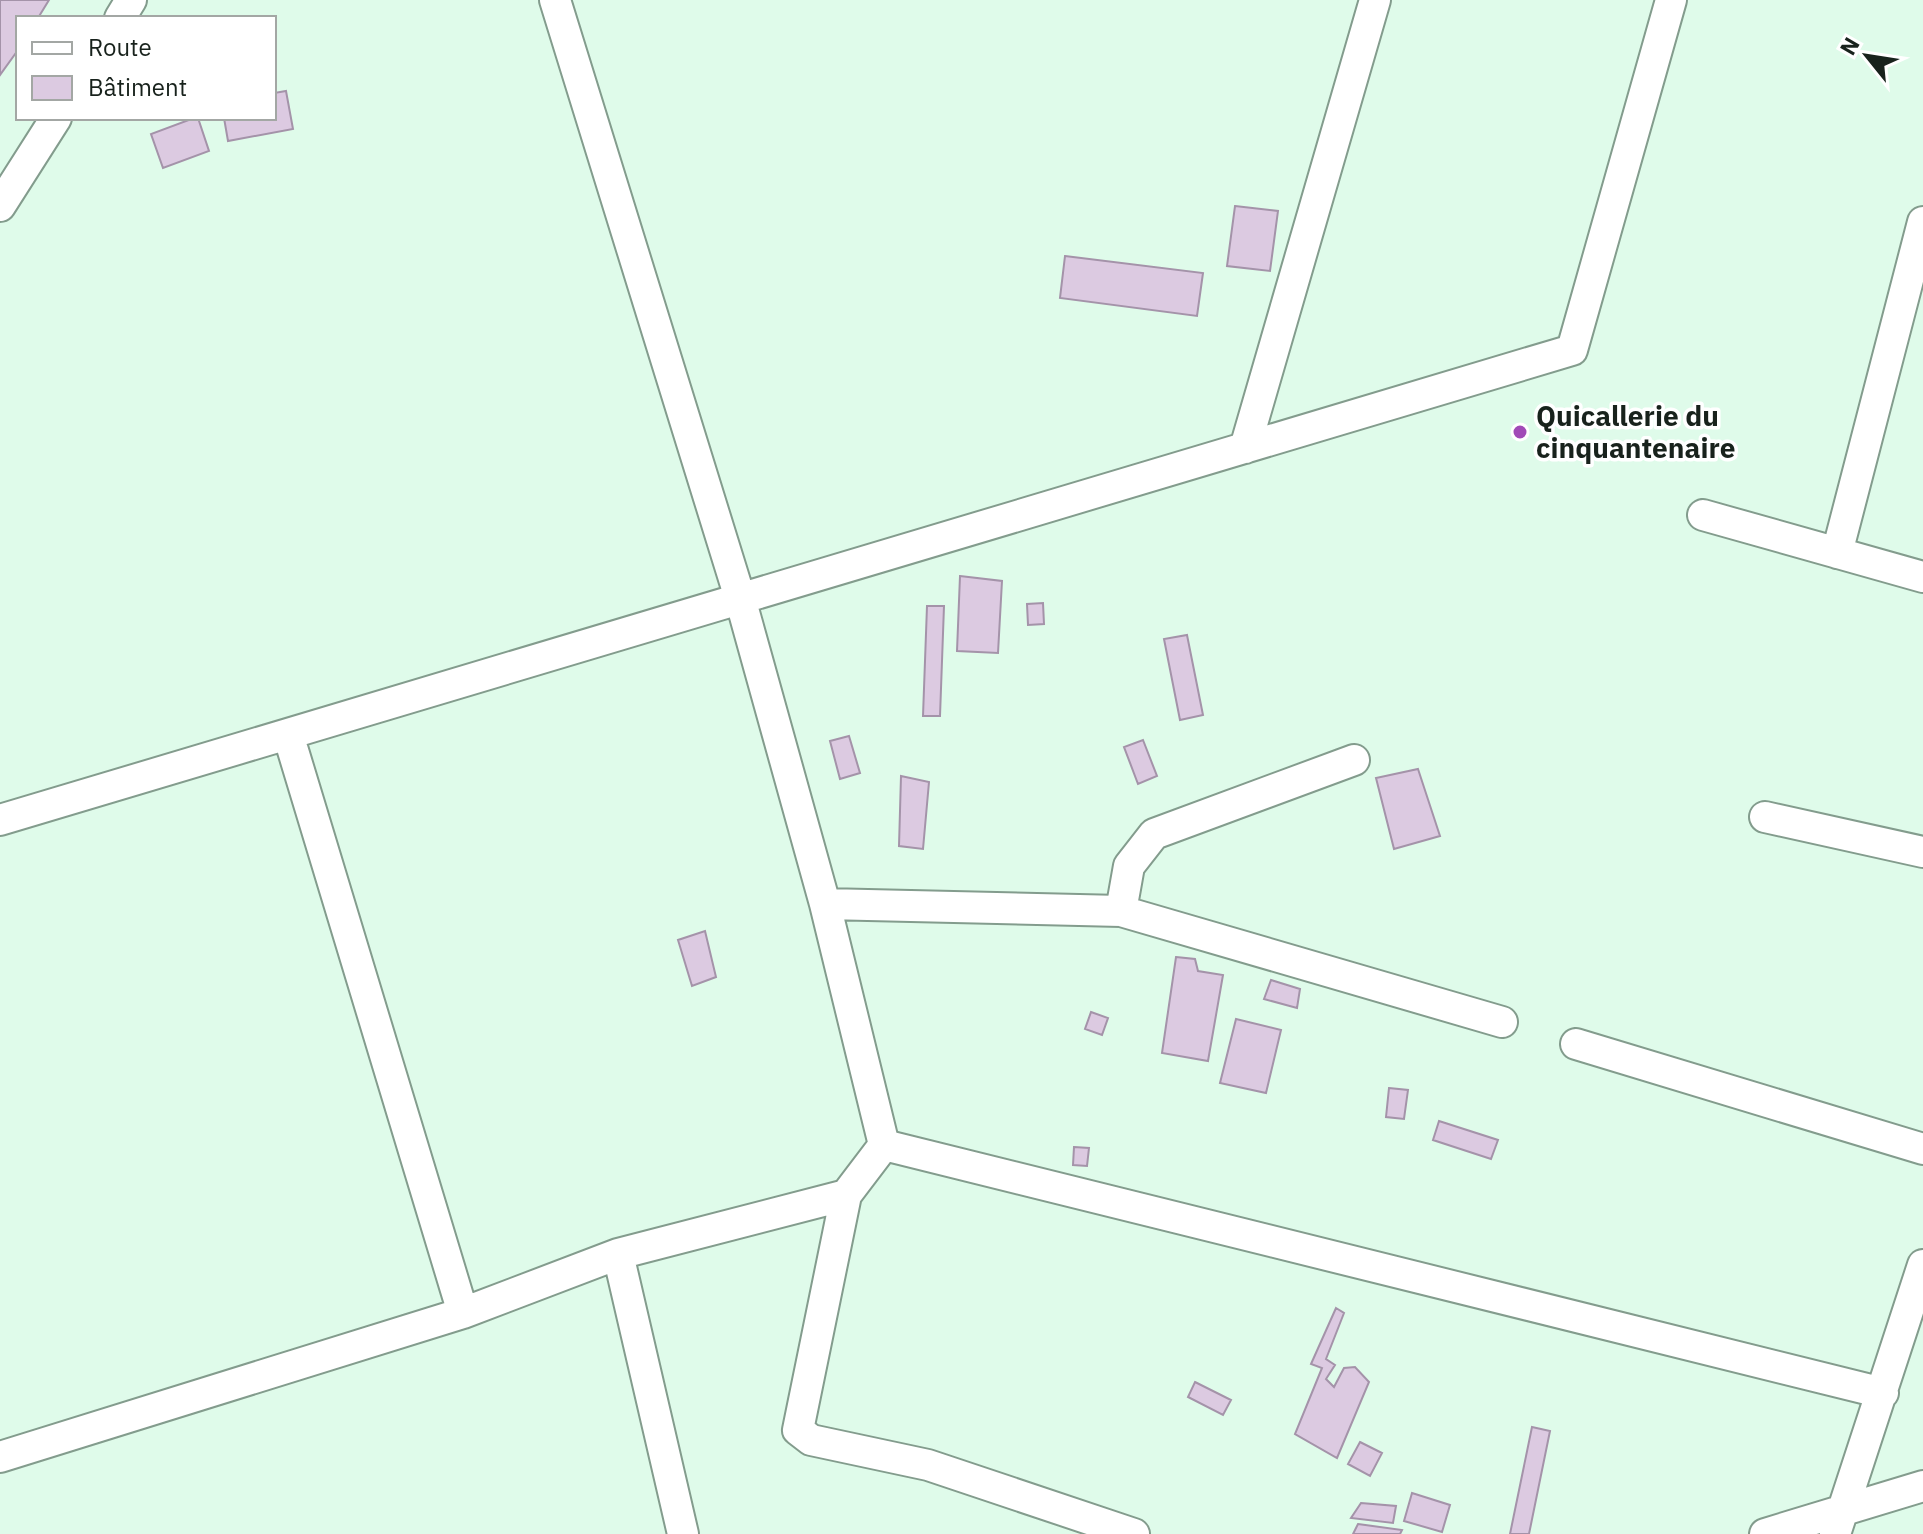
<svg xmlns="http://www.w3.org/2000/svg" width="1923" height="1534" font-family="'IBM Plex Sans',sans-serif">
  <style>
    .building { fill: #dccae1; stroke: #a493a9; stroke-width: 2 }
    .lines { fill: none; stroke-linecap: round; stroke-linejoin: round }
    .minor-casing { stroke: #839c8d; stroke-width: 34 }
    .minor { stroke: #fff; stroke-width: 30 }
    .poi-dot { fill: #a14ab7; stroke: #fff; stroke-width: 3 }
    .labels { text-anchor: middle; stroke-width: 7; stroke-linejoin: round; paint-order: stroke }
    .poi-label { font-size: 28px; font-weight: bold; fill: #18221c; stroke: #fff; text-anchor: start }
  </style>
  <rect width="100%" height="100%" fill="#dffbea"/>
  <path class="building" d="M0,0H49L38,18H18V50L0,75Z
    M286,91L293,129L228,141L224,118H274V93Z
    M194,118H198L209,151L163,168L151,134Z
    M1235,206L1278,211L1270,271L1227,266Z
    M1065,256L1203,273L1197,316L1060,298Z
    M960,576L1002,581L998,653L957,651Z
    M1043,603L1044,624L1028,625L1027,604Z
    M927,606H944L940,716H923Z
    M1187,635L1203,715L1180,720L1164,639Z
    M849,736L860,773L840,779L830,741Z
    M1143,740L1157,776L1138,784L1124,747Z
    M1418,769L1440,836L1394,849L1376,778Z
    M901,776L929,782L923,849L899,846Z
    M705,931L716,977L692,986L678,940Z
    M1176,957L1195,959L1198,971L1223,975L1208,1061L1162,1053Z
    M1271,980L1300,989L1297,1008L1264,999Z
    M1091,1012L1108,1018L1102,1035L1085,1029Z
    M1236,1019L1281,1030L1266,1093L1220,1083Z
    M1389,1088L1408,1090L1404,1119L1386,1117Z
    M1439,1121L1498,1140L1491,1159L1433,1140Z
    M1074,1147L1089,1148L1087,1166L1073,1165Z
    M1336,1308L1344,1313L1326,1359L1335,1365L1326,1379L1334,1387L1344,1368L1355,1367L1369,1382L1337,1458L1295,1434L1322,1368L1311,1364Z
    M1195,1382L1231,1400L1223,1415L1188,1397Z
    M1532,1427L1550,1431L1529,1534H1510Z
    M1360,1442L1382,1453L1370,1476L1348,1464Z
    M1412,1493L1450,1505L1442,1532L1404,1521Z
    M1361,1503L1396,1506L1393,1523L1351,1518Z
    M1358,1524L1402,1530L1400,1534H1353Z"/>
  <g class="lines">
    <g class="minor-casing">
      <path id="minor" d="M555,0L740,598L825,904L884,1145
        M120,18L131,0
        M0,206L56,118
        M1245,448L1375,0
        M1703,515L1923,577
        M1837,553L1923,222
        M288,734L463,1313
        M1765,817L1923,852
        M0,820L1572,350L1671,0
        M825,904L1121,911L1502,1022
        M1121,911L1129,866L1154,834L1354,760
        M1576,1044L1923,1149
        M884,1145L1883,1393
        M884,1145L846,1195L798,1430L811,1440L928,1465L1134,1534
        M618,1254L683,1534
        M0,1457L463,1313L618,1254L846,1195
        M1765,1534L1923,1486
        M1835,1534L1923,1265"/>
    </g>
    <use href="#minor" class="minor"/>
  </g>
  <circle class="poi-dot" cx="1520" cy="432" r="8"/>
  <g class="labels">
    <g class="poi-label">
      <text x="1536" y="426">Quicallerie du<tspan x="1536" dy="32">cinquantenaire</tspan></text>
    </g>
  </g>
  <rect x="16" y="16" width="260" height="104" fill="#ffffff" stroke="#a3a7a4" stroke-width="2"/>
  <rect x="32" y="42" width="40" height="12" fill="#ffffff" stroke="#a3a7a4" stroke-width="2"/>
  <text x="88" y="56" font-size="24" fill="#18221c">Route</text>
  <rect x="32" y="76" width="40" height="24" fill="#dccae1" stroke="#a3a7a4" stroke-width="2"/>
  <text x="88" y="96" font-size="24" fill="#18221c">Bâtiment</text>
  <g transform="translate(1867 56) rotate(300)" stroke="#ffffff" stroke-width="6" paint-order="stroke">
  <path d="M0-6L14 30L0 20L-14 30Z" fill="#18221c"/>
  <text y="-12" font-size="22" font-weight="bold" text-anchor="middle" fill="#18221c">N</text>
  </g>
</svg>
